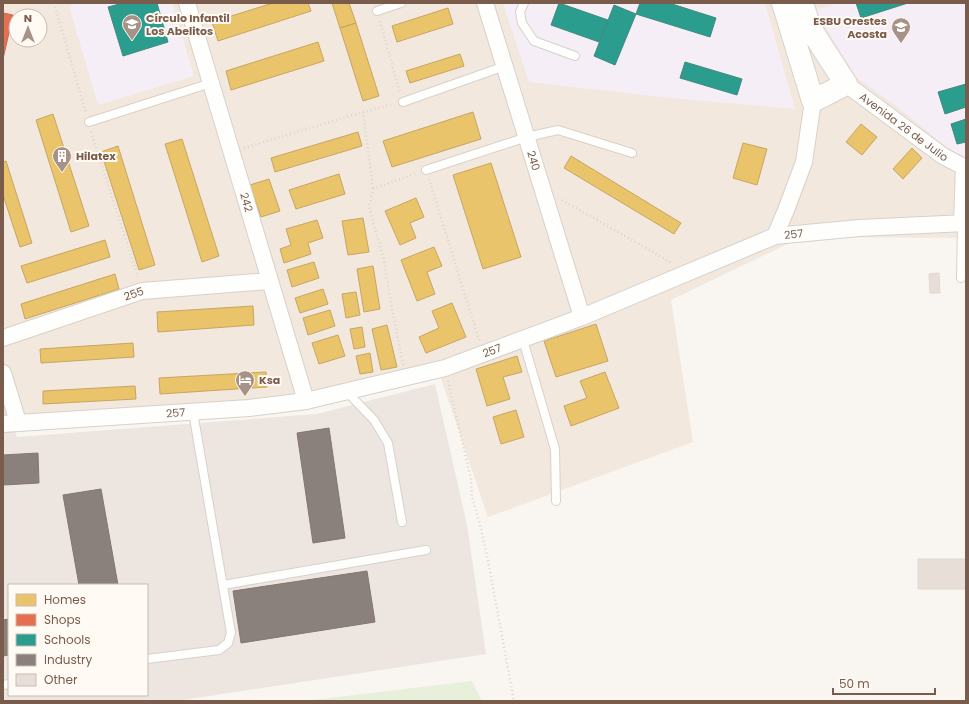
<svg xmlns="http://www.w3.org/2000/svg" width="969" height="704" font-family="Poppins,sans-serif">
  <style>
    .residential { fill: #f2e8de; fill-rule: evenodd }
    .industrial { fill: #ede5e0; fill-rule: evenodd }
    .education { fill: #f6eef6 }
    .green { fill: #e7f0db }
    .homes { fill: #e9c46a; stroke: #c8a561 }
    .shops { fill: #e76f51; stroke: #c66950 }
    .schools { fill: #2a9d8f; stroke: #428a7b }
    .industry { fill: #8a817c; stroke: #85766e }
    .building { fill: #e6ded7; stroke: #e2d8d2 }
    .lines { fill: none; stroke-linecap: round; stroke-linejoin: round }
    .lane-casing { stroke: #d7d1cb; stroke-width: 10 }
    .street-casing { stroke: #d7d1cb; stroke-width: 18 }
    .secondary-casing { stroke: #d9d2cb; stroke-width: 24 }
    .path { stroke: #dcd5d0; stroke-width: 2.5; stroke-dasharray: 1 3; stroke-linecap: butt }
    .lane { stroke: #fefefd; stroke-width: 8 }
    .street { stroke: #fefefd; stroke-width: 16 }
    .secondary { stroke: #fefefd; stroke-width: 22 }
    .labels { text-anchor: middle; stroke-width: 4; stroke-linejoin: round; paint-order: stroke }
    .poi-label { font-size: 11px; font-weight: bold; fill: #7a5c4d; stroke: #fffaf3; text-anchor: start }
    .street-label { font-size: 11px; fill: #7a5c4d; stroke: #fffaf3 }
  </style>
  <rect width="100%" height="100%" fill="#f9f5f0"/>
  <path class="residential" d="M3,3H966V238L802,237L671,300L693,442L488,517L440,376L308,407L22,426L3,368ZM16,16H40V40H16Z"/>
  <path class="industrial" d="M435,384L467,525L486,654L176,701H3V400L17,437L317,414ZM9,585H147V695H9Z"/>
  <path class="education" d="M78,3H172L194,76L98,105L69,6Z
    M503,3H765L795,109L661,97L529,82Z
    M838,3H966V158L948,148L895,105L856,77L815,10Z"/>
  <path class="green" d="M472,681L482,701H304Z"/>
  <path class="homes" d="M273,3H308L311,11L218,41L212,22Z
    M332,3H349L356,23L340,28Z
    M448,8L453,24L397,42L392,26Z
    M356,23L379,96L363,101L340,28Z
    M318,42L324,61L231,90L226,71Z
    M460,54L464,66L410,83L406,71Z
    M473,112L481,139L392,167L383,141Z
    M53,114L89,226L71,232L36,120Z
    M861,124L877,137L862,155L846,142Z
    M358,132L362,146L275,172L271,158Z
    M182,139L219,256L202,262L165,144Z
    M743,143L767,149L757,185L733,178Z
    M118,146L155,265L139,270L101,152Z
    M912,148L922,158L903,179L893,169Z
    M571,156L681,223L674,234L564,168Z
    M6,161L32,243L20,247L3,195V162Z
    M491,163L521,257L483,269L453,175Z
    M339,174L345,194L296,209L289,190Z
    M269,179L280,211L261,217L250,185Z
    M416,198L424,217L410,223L416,238L400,245L385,211Z
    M363,218L369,252L348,255L342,221Z
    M317,220L323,238L308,243L311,254L284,263L280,249L291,245L286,229Z
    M105,240L110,257L27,283L21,266Z
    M434,247L442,266L427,272L435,294L417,301L401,260Z
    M314,262L319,278L292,287L287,270Z
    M373,266L380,309L364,312L357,269Z
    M115,274L119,289L25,319L21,304Z
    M323,289L328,304L300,313L295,298Z
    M356,292L360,315L346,318L342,294Z
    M452,303L466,337L426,353L419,337L439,328L432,311Z
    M253,306L254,325L158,332L157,312Z
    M330,310L335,326L308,335L303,318Z
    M596,324L608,361L556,377L544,341Z
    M387,325L397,367L381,370L372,329Z
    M362,327L365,347L354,349L350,329Z
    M338,335L345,356L319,364L312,343Z
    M133,343L134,357L41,363L40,349Z
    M370,353L373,372L360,374L356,356Z
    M517,356L522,372L503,377L510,399L487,406L476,369Z
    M266,372L267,387L160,394L159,378Z
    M605,372L619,408L571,426L564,406L587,398L580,381Z
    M135,386L136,399L43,404V391Z
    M516,410L524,437L501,444L493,417Z"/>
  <path class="shops" d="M3,13L13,15L3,59Z"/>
  <path class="schools" d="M123,3H157L168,42L123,56L108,7Z
    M559,3L608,20L599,42L551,25Z
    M640,3H669L716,18L710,37L636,14Z
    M856,3H908L861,18Z
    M614,5L636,14L615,65L594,56Z
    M685,62L742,79L737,95L680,78Z
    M966,84V107L945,114L938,92Z
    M966,119V142L957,144L951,124Z"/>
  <path class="industry" d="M329,428L345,538L313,543L297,433Z
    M38,453L39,483L3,485V455Z
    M101,489L118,585H79L63,495Z
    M367,571L375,622L241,643L233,591Z
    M9,619V655L3,656V620Z"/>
  <path class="building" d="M939,273L940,293H930L929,274Z
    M918,559H966V589H918Z"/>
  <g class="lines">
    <g class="lane-casing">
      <path id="lane" d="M524,3L520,12L522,23L534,41L575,56
        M377,11L401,3
        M403,102L505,66
        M89,122L211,83
        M426,170L527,137L558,130L632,153
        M961,278L962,223
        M523,340L555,449L556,501
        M346,391L374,420L388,443L402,522
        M223,585L426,550
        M147,659L219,650L228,643L231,633L193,412
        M3,685L9,684"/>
    </g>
    <g class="street-casing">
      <g id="street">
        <path id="s1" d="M187,3L306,401"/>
        <path id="s2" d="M485,3L582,317"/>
        <path id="s3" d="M846,84L943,156L964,167L962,223"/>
        <path d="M775,236L786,210L804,162L813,101"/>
        <path id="s4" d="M3,338L142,291L270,281"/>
        <path d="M3,373L18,422"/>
        <path id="s5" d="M3,424L249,408L306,401L445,368L582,317L775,236L859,228L966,223"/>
      </g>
    </g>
    <g class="secondary-casing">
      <path id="secondary" d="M783,3L813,101L846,84L810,28L802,3"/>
    </g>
    <path class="path" d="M54,3L86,113
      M380,21L400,93
      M363,112L393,104
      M91,132L138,277
      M244,148L363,112L373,189
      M429,179L479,340
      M562,200L672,263
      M403,365L391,303L384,260L369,207L373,189L417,173
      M448,381L471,479L472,497L480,525L487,555L514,701"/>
    <use href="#lane" class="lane"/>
    <use href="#street" class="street"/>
    <use href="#secondary" class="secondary"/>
  </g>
  <defs>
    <g id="school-pin" transform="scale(1)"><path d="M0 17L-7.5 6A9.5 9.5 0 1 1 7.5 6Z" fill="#a69286" stroke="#fffaf3"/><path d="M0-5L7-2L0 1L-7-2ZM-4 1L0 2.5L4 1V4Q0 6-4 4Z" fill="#fff"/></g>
    <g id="building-pin" transform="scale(1)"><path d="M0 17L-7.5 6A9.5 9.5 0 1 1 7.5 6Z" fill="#a69286" stroke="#fffaf3"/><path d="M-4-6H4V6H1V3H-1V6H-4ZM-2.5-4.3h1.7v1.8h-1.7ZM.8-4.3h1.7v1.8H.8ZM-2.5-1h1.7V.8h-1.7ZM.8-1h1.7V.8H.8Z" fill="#fff"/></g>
    <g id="hotel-pin" transform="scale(1)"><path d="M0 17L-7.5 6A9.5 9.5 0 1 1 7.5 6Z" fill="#a69286" stroke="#fffaf3"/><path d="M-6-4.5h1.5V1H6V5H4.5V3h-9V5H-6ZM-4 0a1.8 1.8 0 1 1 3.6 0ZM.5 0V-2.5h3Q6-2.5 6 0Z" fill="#fff"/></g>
  </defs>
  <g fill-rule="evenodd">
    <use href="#school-pin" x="132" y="24"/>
    <use href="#school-pin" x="901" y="27"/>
    <use href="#building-pin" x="62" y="156"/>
    <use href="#hotel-pin" x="245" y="380"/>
  </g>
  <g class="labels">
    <g class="poi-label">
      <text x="146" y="22">Círculo Infantil<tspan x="146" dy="13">Los Abelitos</tspan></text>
      <text x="887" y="25" text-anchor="end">ESBU Orestes<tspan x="887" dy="13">Acosta</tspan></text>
      <text x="76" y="160">Hilatex</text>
      <text x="259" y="384">Ksa</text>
    </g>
    <g class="street-label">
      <text dy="4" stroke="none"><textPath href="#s3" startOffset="72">Avenida 26 de Julio</textPath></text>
      <text dy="4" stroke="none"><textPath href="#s2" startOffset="165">240</textPath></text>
      <text dy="4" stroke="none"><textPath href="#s1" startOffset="208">242</textPath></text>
      <text dy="4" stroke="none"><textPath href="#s5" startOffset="821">257</textPath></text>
      <text dy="4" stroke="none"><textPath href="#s4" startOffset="138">255</textPath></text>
      <text dy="4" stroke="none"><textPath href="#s5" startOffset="497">257</textPath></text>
      <text dy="4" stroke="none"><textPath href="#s5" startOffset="173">257</textPath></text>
    </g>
  </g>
  <rect width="969" height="704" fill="none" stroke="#7a5c4d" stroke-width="8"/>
  <rect x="8" y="584" width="140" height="112" fill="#fffaf3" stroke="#cabbb1"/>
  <rect x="16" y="594" width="20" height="12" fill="#e9c46a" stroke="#cabbb1"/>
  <text x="44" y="604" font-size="12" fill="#7a5c4d">Homes</text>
  <rect x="16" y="614" width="20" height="12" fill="#e76f51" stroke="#cabbb1"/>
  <text x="44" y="624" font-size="12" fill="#7a5c4d">Shops</text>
  <rect x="16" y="634" width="20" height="12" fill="#2a9d8f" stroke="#cabbb1"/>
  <text x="44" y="644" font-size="12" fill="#7a5c4d">Schools</text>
  <rect x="16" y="654" width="20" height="12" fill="#8a817c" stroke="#cabbb1"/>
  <text x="44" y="664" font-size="12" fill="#7a5c4d">Industry</text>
  <rect x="16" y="674" width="20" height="12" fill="#e6ded7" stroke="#cabbb1"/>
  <text x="44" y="684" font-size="12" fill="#7a5c4d">Other</text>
  <g transform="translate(28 28)"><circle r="19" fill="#fffaf3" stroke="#cabbb1"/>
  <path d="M0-3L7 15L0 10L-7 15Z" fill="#a69286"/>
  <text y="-6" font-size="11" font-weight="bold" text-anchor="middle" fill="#7a5c4d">N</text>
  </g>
  <path d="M833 688v6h102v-6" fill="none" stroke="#7a5c4d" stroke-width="2"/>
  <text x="839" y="688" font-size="12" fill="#7a5c4d" stroke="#fffaf3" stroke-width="3" paint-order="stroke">50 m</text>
</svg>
